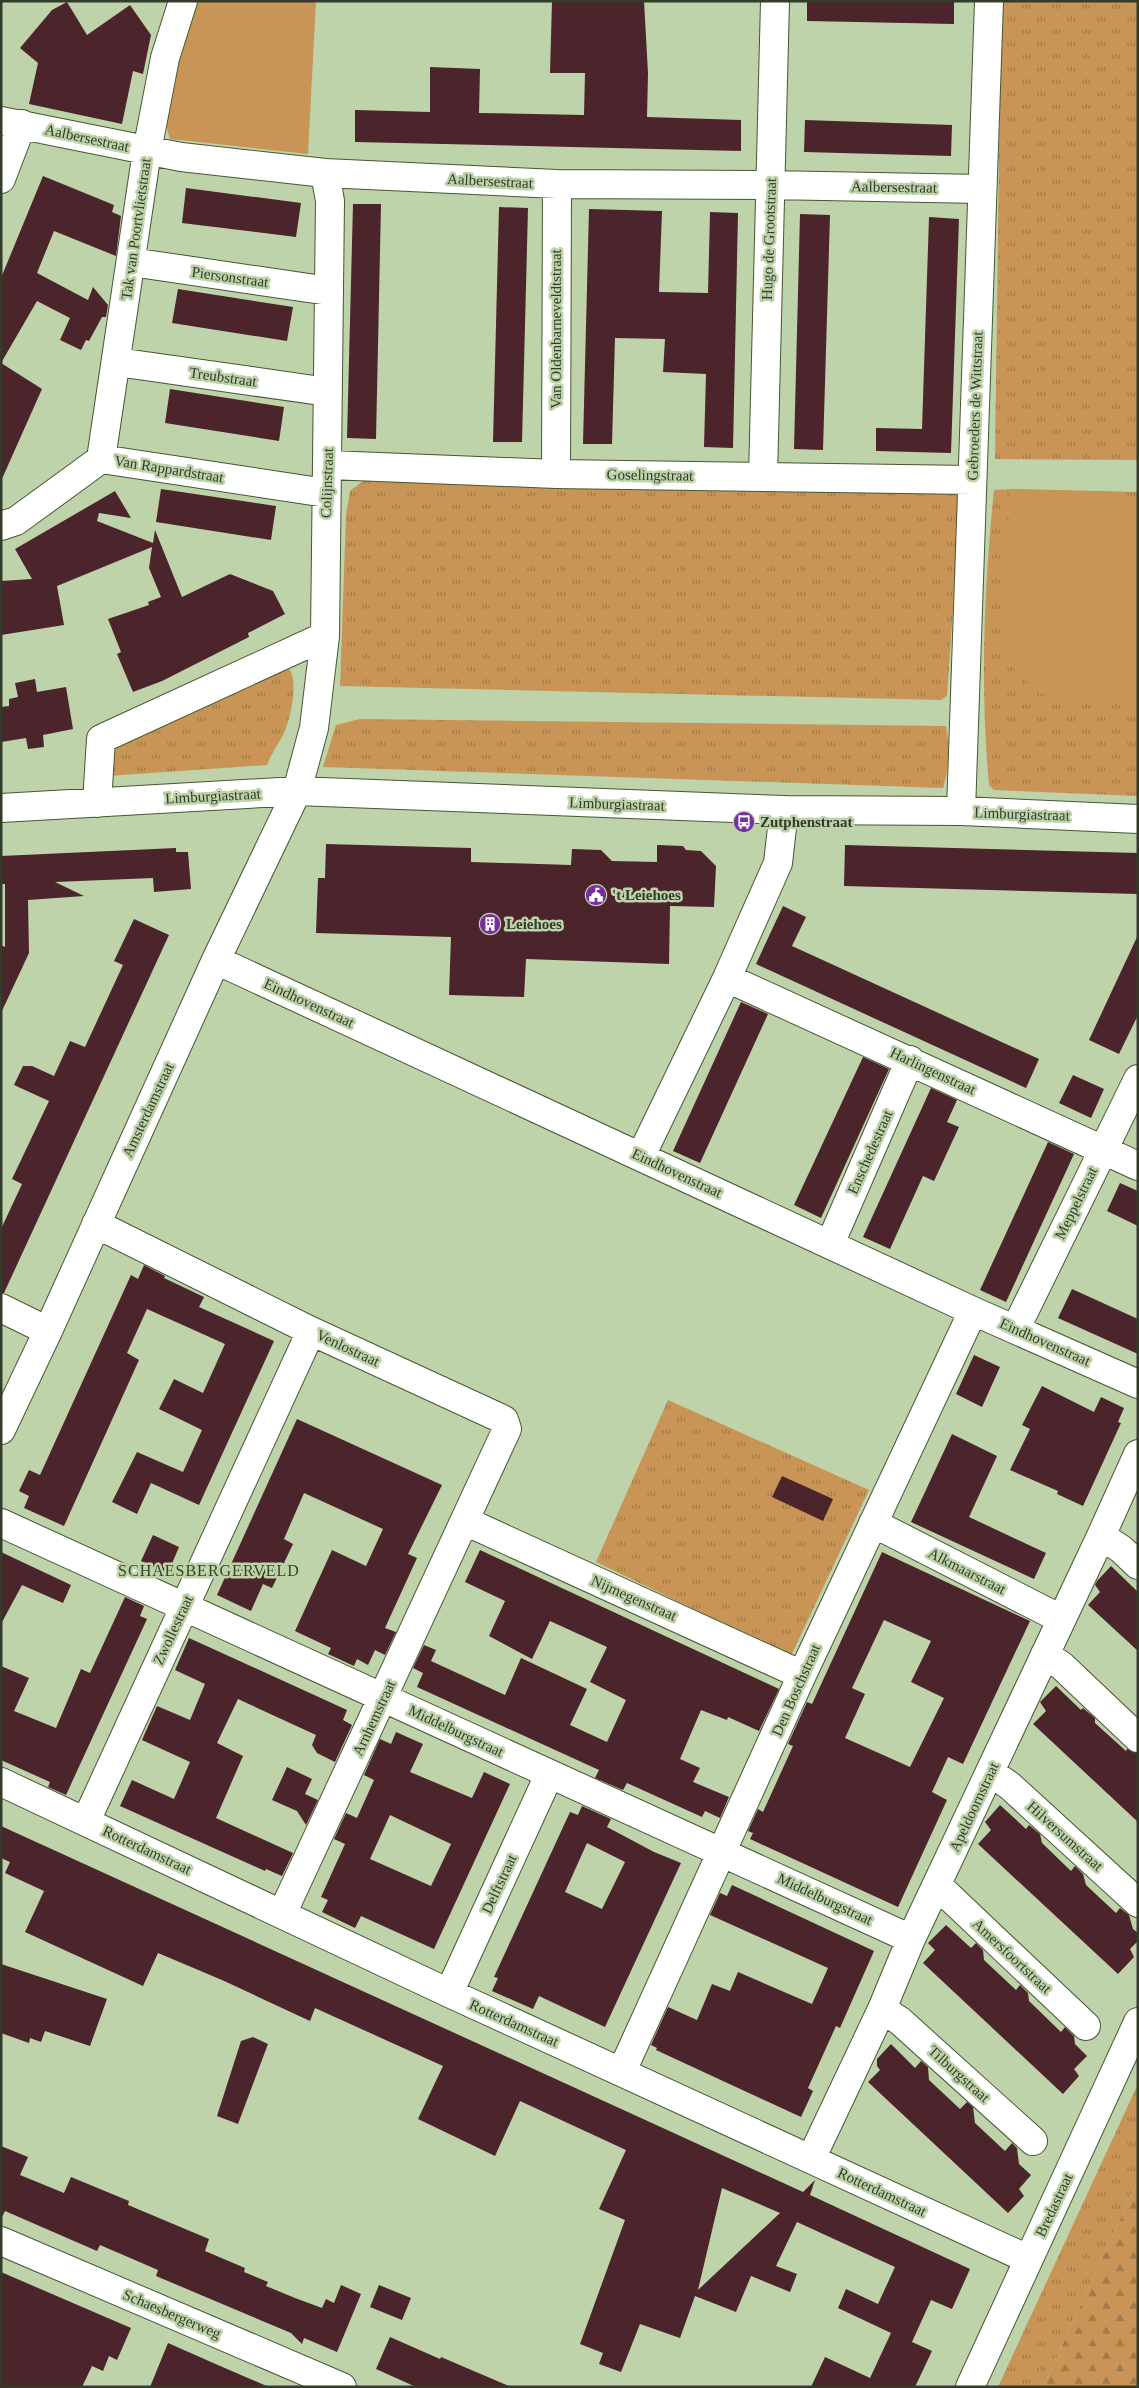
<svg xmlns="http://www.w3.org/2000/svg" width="1139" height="2388" font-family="'Times New Roman',serif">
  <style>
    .grass { fill: url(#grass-tufts) }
    .forest { fill: url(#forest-firs) }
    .park { fill: #c89557 }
    .building { fill: #4c242b; fill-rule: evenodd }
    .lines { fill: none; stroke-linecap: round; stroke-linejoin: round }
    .street-casing { stroke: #465733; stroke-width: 30 }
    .secondary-casing { stroke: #465733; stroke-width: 30 }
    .street { stroke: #fff; stroke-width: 28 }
    .secondary { stroke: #fff; stroke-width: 28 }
    .labels { text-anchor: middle; stroke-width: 5; stroke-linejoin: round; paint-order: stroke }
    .street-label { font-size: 15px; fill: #333c2b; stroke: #bed3a9 }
    .poi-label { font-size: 15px; font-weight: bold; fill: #333c2b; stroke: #bed3a9; text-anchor: start }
    .neighbourhood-label { font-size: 16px; letter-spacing: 1px; fill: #354522; stroke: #bed3a9 }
  </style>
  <defs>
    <pattern id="grass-tufts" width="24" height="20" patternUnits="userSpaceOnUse" patternTransform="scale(1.25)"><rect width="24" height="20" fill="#c89557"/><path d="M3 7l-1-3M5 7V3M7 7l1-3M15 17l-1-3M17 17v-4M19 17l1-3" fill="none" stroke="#a37b48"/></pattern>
    <pattern id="forest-firs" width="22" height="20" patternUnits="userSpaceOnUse" patternTransform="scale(1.25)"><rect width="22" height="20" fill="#c89557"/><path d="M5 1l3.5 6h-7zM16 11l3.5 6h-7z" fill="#a37b48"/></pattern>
  </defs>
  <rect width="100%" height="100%" fill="#bed3a9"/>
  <path class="grass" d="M1001,1H1138V460L995,459Z
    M363,481L957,488L961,494L947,696L941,700L340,686L346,515L350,491Z
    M1011,489L1138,492V796L994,790L989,785C980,687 984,588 994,490Z
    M290,670C298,684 291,715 285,731C280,742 272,752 267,765L108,776L115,744L199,710L276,671Z
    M360,719L946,726C950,745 949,770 943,788L323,767L336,725Z
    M668,1400L869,1490L791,1656L596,1562Z
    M1138,2084V2180L1043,2387H998Z"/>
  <path class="forest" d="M1138,2180V2387H1043Z"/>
  <path class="park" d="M196,1H316L308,154L170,139L165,122L185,21Z
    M1011,489L1123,492L1138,505V701L1061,702L1038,692L1016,672L999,651Z"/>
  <path class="building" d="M552,1H644L648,73L647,117L741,120V151L355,142V110L430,112V67L480,69L479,113L584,115L585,73H550Z
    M807,1H954V24L807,21Z
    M67,2L87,35L130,5L151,35L143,74L133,71L122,124L29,104L38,63L20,48L52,10Z
    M805,120L952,125L951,156L804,152Z
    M43,176L114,205L112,212L121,216L116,256L54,231L37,273L88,300L93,287L108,305L106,317H102L89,341L86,340L81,350L60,340L70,318L37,301L1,363L42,389L1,481V278Z
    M186,188L301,203L296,237L182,223Z
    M353,204H381L376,439L347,438Z
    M499,207L528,208L522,442H493Z
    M589,209L662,211L659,292L708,293L710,212L738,213L733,448L704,447L706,374L663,372L665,339L615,338L612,444H583Z
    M800,214L830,215L823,450L794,449Z
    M929,217L959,219L951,453L876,451V428L922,429Z
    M178,289L293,307L287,341L172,323Z
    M170,389L284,407L279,441L165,423Z
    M161,489L276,506L271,540L156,522Z
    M115,491L131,518L99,513L97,521L153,543L155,530L182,597L230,574L273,591L285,614L248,633L249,637L162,681L133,692L117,654L121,652L108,619L149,605L148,602L161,597L149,568L152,547L57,586L64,625L1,635V581L32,579L15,549Z
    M35,679L37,692L66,687L73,729L43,735L44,747L28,749L26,738L1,742V707L9,706V699L18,697L15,683Z
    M326,844L471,848V862L571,865L572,849L601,850L612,861L657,862V845L683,846L686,850L701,851L716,866L714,907L670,906L669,964L526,959L524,997L449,995L451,937L316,933L318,878H325Z
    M845,845L1138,853V894L844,886Z
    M176,848V852H188L191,889L154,892L153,878L55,882L84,896L28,900L29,953L1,1013V945L5,947V884H1V856Z
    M783,906L806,917L792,946L1039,1059L1026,1088L756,964Z
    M134,919L169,935L4,1293H1V1229L22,1184L12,1179L49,1101L14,1085L23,1066H32L54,1076L70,1041L85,1047L123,965L114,961Z
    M1138,935V1015L1119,1054L1089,1040Z
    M741,1002L768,1014L700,1163L673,1151Z
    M863,1057L889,1069L821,1218L794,1205Z
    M1073,1075L1104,1089L1091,1118L1059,1103Z
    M931,1088L957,1100L947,1122L959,1127L934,1181L923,1176L890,1249L863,1237Z
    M1048,1142L1074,1154L1006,1302L980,1290Z
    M1120,1183L1138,1191V1226L1107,1211Z
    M144,1265L165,1276L164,1278L204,1297L199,1307L274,1341L199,1505L151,1483L137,1514L112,1502L137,1452L183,1472L202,1430L159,1409L174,1379L203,1393L225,1344L147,1309L127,1353L139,1360L64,1526L24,1508L29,1496L19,1491L29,1470L40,1475L131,1275L138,1279Z
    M1072,1289L1138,1319V1354L1058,1318Z
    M974,1355L1000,1367L982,1407L956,1394Z
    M1042,1386L1094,1412L1101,1397L1124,1408L1118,1422L1121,1423L1083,1506L1057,1494L1058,1491L1010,1470L1030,1429L1022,1425Z
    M297,1419L442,1485L408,1554L417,1558L385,1628L396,1632L385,1655L375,1650L368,1665L357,1659L354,1666L328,1654L331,1648L295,1631L332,1550L366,1566L383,1529L304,1493L284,1539L293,1544L272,1588L263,1584L251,1611L217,1595Z
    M952,1434L997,1456L969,1517L1046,1553L1034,1579L911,1522Z
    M782,1476L833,1499L823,1521L772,1497Z
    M153,1535L179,1547L168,1573L141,1561Z
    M480,1550L779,1689L759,1731L728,1717L727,1720L701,1710L680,1759L700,1768L693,1782L729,1797L720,1818L705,1811L702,1817L627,1783L623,1790L595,1778L599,1770L417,1687L423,1673L413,1668L424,1645L436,1650L431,1661L505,1695L521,1658L587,1689L570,1725L607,1742L626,1700L590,1682L607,1647L550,1621L532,1659L489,1636L505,1601L465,1582Z
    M1,1552L71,1585L63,1603L22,1585L1,1624Z
    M882,1552L1030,1621L963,1764L948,1757L932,1792L947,1800L898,1907L750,1839L753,1833L748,1831L758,1809L763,1812L793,1746L788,1744L807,1702L812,1704ZM884,1620L931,1641L911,1682L944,1698L910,1767L845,1738L865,1694L852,1688Z
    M1111,1566L1138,1592V1651L1088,1605L1100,1592L1095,1585L1097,1581Z
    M125,1597L144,1606L140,1616L147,1619L66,1795L48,1787L50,1782L1,1760V1666L29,1678L14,1711L56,1728L81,1669L90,1673Z
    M189,1638L347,1710L343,1720L352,1725L335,1762L317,1753L312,1745L316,1735L238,1699L217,1743L243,1756L216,1818L293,1853L282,1876L266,1869L265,1871L120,1806L132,1780L174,1799L190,1762L142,1740L157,1706L190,1720L205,1684L175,1670Z
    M1056,1686L1081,1710L1083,1708L1095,1718V1723L1126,1751L1127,1749L1138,1753V1822L1033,1724L1046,1711L1040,1702Z
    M396,1732L423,1744L410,1772L472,1798L484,1772L510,1784L434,1949L361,1916L355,1928L322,1912L328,1900L321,1897L345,1844L334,1839L346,1813L357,1818L374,1780L364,1775L380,1739L391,1744ZM390,1815L451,1844L431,1886L370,1859Z
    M287,1767L312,1779L305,1794L318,1800L306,1825L297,1811L272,1800Z
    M1000,1805L1026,1829L1029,1825L1040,1834L1042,1843L1071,1871L1075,1866L1083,1874L1086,1885L1116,1913L1120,1908L1129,1915L1133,1929L1138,1933V1941L1130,1949L1134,1957L1118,1974L978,1844L991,1830L985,1822Z
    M582,1806L611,1819L607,1827L654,1852L681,1863L605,2027L539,1996L533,2009L492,1991L498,1978L494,1977L570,1812L578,1815ZM587,1843L625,1862L602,1909L565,1892Z
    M1,1826L803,2192L815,2180L810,2195L970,2269L952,2309L931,2300L912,2342L932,2351L915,2387H811L825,2357L870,2378L891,2333L838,2308L846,2289L878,2304L895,2267L797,2222L776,2266L797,2274L790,2292L751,2276L736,2312L695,2296L680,2338L640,2324L621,2372L599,2364L603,2353L580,2344L625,2220L599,2209L626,2150L520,2101L495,2156L418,2119L443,2066L315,2008L310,2021L222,1980L158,1953L143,1986L25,1932L44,1891L5,1873L10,1862L1,1858ZM722,2188L780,2213L698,2290Z
    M732,1885L874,1951L840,2028L836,2026L808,2088L813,2091L801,2117L656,2050L657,2048L651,2045L668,2007L697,2020L712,1984L730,1991L738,1972L812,2004L828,1968L710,1915L720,1893L727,1896Z
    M946,1925L971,1948L976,1943L983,1950L984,1960L1016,1990L1020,1985L1028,1993L1029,2001L1061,2032L1065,2027L1074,2036L1075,2044L1087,2056L1074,2069L1079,2076L1063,2094L923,1963L935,1950L928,1943Z
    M1,1964L107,1999L90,2046L45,2031L41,2042L30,2038L29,2043L1,2033Z
    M253,2037L268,2044L238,2124L217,2116L241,2041Z
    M891,2044L915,2068L921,2061L928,2067L929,2080L960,2109L967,2102L973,2107L975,2123L1005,2151L1012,2143L1017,2148L1019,2164L1031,2175L1019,2189L1024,2196L1008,2213L868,2082L880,2070L877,2066V2059Z
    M1,2146L28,2157L20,2175L64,2193L71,2177L129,2201L128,2205L209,2239L205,2251L245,2268L244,2272L268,2282L266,2286L295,2298L322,2308L326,2299L334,2303L341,2285L361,2294L337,2352L304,2338L302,2344L291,2333L156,2276L158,2270L100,2245L97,2251L5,2211L1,2219Z
    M1,2272L131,2328L117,2360L109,2356L103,2371L92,2366L82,2387H1Z
    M379,2285L411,2298L402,2320L370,2307Z
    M390,2337L440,2359L441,2357L511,2387H416L376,2369Z
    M168,2343L211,2362L269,2387H150Z"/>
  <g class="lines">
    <g class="street-casing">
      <path id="street" d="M1,121L181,157L325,173L557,184L770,185L982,189
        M1,179L22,124
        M131,262L329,291
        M117,362L328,392
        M101,459L147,151L165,58L183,1
        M329,465L556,474L972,480
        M556,474L557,184
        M763,477L775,1
        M1,526L16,521L101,459L326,493
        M97,803L101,739L325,636
        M1,808L297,791L784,810L961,811L1138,819
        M961,811L989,1
        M216,960L973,1311L1138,1384
        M727,978L1138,1166
        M641,1156L727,978L778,863L784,810
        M96,1224L311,1331L500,1418L504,1420L507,1429L282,1914
        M830,1244L910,1060
        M1,1308L48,1331
        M1016,1328L1138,1079
        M1,1430L48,1331L216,960L297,791L314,728L325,636L330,201L325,173
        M465,1521L802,1675
        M1,1523L911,1939
        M873,1523L1061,1619
        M1101,1536L1121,1549L1138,1565
        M1045,1654L1062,1666L1138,1738
        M990,1772L1010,1786L1138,1903
        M1,1782L449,1993L1028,2259
        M86,1821L311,1331
        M937,1885L1086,2026
        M449,1993L549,1775
        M882,2009L900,2021L1033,2141
        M622,2071L802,1675L973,1311
        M811,2159L882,2009L911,1939L1101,1536L1138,1454"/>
    </g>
    <g class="secondary-casing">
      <path id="secondary" d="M1,2241L342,2387
        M970,2387L1138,2022"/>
    </g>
    <use href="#street" class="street"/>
    <use href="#secondary" class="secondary"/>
  </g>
  <defs>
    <g id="bus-disc" transform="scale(1.125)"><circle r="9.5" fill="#762ea1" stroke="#bed3a9"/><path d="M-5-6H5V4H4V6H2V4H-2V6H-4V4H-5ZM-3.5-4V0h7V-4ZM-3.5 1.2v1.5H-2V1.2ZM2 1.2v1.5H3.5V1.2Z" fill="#fff"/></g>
    <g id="civic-disc" transform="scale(1.125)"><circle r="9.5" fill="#762ea1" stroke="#bed3a9"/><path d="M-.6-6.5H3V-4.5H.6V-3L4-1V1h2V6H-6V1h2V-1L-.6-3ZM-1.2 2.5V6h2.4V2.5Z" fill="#fff"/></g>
    <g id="building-disc" transform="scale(1.125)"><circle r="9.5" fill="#762ea1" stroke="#bed3a9"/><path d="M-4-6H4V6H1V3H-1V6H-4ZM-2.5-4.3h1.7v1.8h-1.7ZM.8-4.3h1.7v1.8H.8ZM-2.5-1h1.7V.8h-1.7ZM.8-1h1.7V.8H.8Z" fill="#fff"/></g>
  </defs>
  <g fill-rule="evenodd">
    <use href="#bus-disc" x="744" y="822"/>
    <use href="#civic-disc" x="596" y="895"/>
    <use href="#building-disc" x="490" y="924"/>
  </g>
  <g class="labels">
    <g class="street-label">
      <text transform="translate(87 138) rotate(12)" y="5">Aalbersestraat</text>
      <text transform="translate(490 181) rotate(3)" y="5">Aalbersestraat</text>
      <text transform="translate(894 187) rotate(1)" y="5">Aalbersestraat</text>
      <text transform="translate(136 229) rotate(-82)" y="5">Tak van Poortvlietstraat</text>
      <text transform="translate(769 239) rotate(-88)" y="5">Hugo de Grootstraat</text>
      <text transform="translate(230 277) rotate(8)" y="5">Piersonstraat</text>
      <text transform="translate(556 329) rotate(-90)" y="5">Van Oldenbarneveldtstraat</text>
      <text transform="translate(223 377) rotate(8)" y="5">Treubstraat</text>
      <text transform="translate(975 406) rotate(-88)" y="5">Gebroeders de Wittstraat</text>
      <text transform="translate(169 469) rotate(9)" y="5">Van Rappardstraat</text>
      <text transform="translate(650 475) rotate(1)" y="5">Goselingstraat</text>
      <text transform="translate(327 483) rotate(-88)" y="5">Colijnstraat</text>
      <text transform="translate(213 796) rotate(-3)" y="5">Limburgiastraat</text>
      <text transform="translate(617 804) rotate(2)" y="5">Limburgiastraat</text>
      <text transform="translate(1022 814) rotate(2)" y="5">Limburgiastraat</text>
      <text transform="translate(309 1003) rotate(25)" y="5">Eindhovenstraat</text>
      <text transform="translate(933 1071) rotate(25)" y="5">Harlingenstraat</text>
      <text transform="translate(148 1110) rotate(-65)" y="5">Amsterdamstraat</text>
      <text transform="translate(870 1152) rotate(-66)" y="5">Enschedestraat</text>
      <text transform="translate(677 1173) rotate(25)" y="5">Eindhovenstraat</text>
      <text transform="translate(1076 1203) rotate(-64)" y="5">Meppelstraat</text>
      <text transform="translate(1045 1342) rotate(24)" y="5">Eindhovenstraat</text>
      <text transform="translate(348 1348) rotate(25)" y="5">Venlostraat</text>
      <text transform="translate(967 1571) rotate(27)" y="5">Alkmaarstraat</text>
      <text transform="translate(634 1598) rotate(24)" y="5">Nijmegenstraat</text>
      <text transform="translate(173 1630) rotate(-65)" y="5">Zwollestraat</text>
      <text transform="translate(796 1690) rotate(-66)" y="5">Den Boschstraat</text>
      <text transform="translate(374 1718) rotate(-65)" y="5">Arnhemstraat</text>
      <text transform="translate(456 1731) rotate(25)" y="5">Middelburgstraat</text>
      <text transform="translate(974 1807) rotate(-65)" y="5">Apeldoornstraat</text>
      <text transform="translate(1065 1836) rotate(42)" y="5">Hilversumstraat</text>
      <text transform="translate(147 1850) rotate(25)" y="5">Rotterdamstraat</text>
      <text transform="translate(499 1884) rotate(-65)" y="5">Delftstraat</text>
      <text transform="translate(825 1899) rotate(25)" y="5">Middelburgstraat</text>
      <text transform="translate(1012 1956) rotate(43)" y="5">Amersfoortstraat</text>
      <text transform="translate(514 2023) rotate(24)" y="5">Rotterdamstraat</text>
      <text transform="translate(959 2074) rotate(42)" y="5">Tilburgstraat</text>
      <text transform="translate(882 2192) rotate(25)" y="5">Rotterdamstraat</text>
      <text transform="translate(1054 2205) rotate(-65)" y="5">Bredastraat</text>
      <text transform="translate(172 2314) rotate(23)" y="5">Schaesbergerweg</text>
    </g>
    <g class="poi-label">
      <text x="760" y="827">Zutphenstraat</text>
      <text x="612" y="900">'t Leiehoes</text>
      <text x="506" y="929">Leiehoes</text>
    </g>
    <g class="neighbourhood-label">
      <text x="209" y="1576">SCHAESBERGERVELD</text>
    </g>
  </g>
  <rect width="1139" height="2388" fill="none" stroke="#333c2b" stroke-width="5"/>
</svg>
